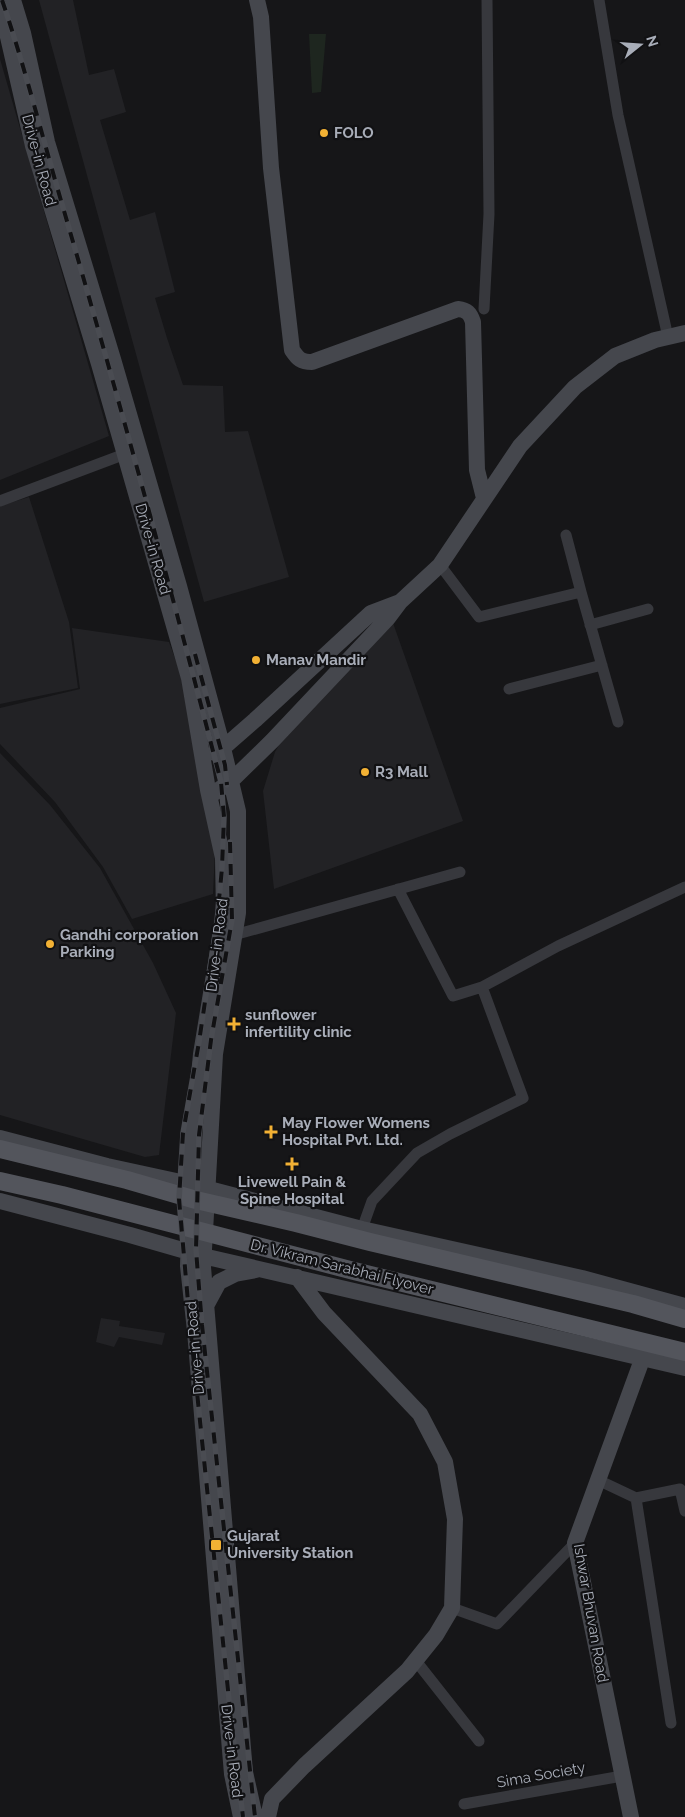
<svg xmlns="http://www.w3.org/2000/svg" width="685" height="1817" font-family="Raleway,sans-serif">
  <style>
    .built { fill: #222225 }
    .green { fill: #1e261f }
    .lines { fill: none; stroke-linecap: round; stroke-linejoin: round }
    .street { stroke: #37383d; stroke-width: 11 }
    .secondary { stroke: #45474d; stroke-width: 16 }
    .primary { stroke: #53555c; stroke-width: 18 }
    .rail-casing { stroke: #4a4c52; stroke-width: 5.5 }
    .rail { stroke: #111113; stroke-width: 4; stroke-dasharray: 11; stroke-linecap: butt }
    .poi-dot { fill: #f2b134; stroke: #111113; stroke-width: 2 }
    .labels { text-anchor: middle; stroke-width: 4.5; stroke-linejoin: round; paint-order: stroke }
    .poi-label { font-size: 15px; font-weight: bold; fill: #a8adb8; stroke: #111113; text-anchor: start }
    .street-label { font-size: 15px; fill: #a8adb8; stroke: #111113 }
  </style>
  <rect width="100%" height="100%" fill="#161618"/>
  <path class="built" d="M39,0H73L89,75L114,69L126,112L100,120L130,220L155,212L175,292L155,298L167,338L183,385L223,386L225,432L248,431L289,577L204,602Z
    M0,59L109,436L0,480Z
    M29,497L69,622L78,688L0,704V506Z
    M393,623L463,821L274,889L263,791L275,752L307,694Z
    M72,628L169,642L183,680L215,851L213,894L132,919L103,867L55,802L0,744V708L80,689Z
    M0,753L50,805L100,868L153,963L176,1013L159,1155L145,1157L0,1115Z
    M101,1318L120,1321L119,1326L165,1333L162,1345L119,1337L114,1347L96,1342Z"/>
  <path class="green" d="M309,34H326L321,92L312,93Z"/>
  <g class="lines">
    <path class="street" d="M599,0L618,115L668,337
      M484,309L489,214L487,0
      M0,501L125,454L130,450
      M566,535L581,592
      M440,565L479,617L581,592L618,722
      M590,625L648,609
      M509,689L602,665
      M234,935L460,872
      M482,987L558,946L685,887
      M362,1229L372,1201L417,1153L450,1134L523,1098L482,987L453,996L398,889
      M598,1480L636,1498L680,1489L685,1493
      M680,1489L685,1511
      M636,1498L671,1723
      M452,1608L497,1624L575,1543
      M416,1661L479,1741
      M464,1804L622,1776"/>
    <path class="secondary" d="M13,0L23,33L47,142L113,359L179,586L223,748L238,811V913L215,1054L203,1267L245,1772L255,1817
      M257,0L261,17L271,168L292,350C298,359 301,362 312,362L458,309C467,310 470,313 473,322L477,470L484,498
      M0,8L8,37L33,146L99,364L189,678L208,790L223,858L224,914L201,1054L191,1158L188,1266L195,1331L232,1774L241,1817
      M215,753L223,748L255,720L371,613L400,602
      M210,796L231,781L272,741L388,618L400,602L440,565L520,446L575,387L615,356L655,340L685,333
      M0,1138L107,1166L190,1184L362,1229L582,1278L685,1306
      M0,1201L130,1235L203,1256L685,1368
      M206,1306L219,1282L235,1274L256,1270
      M268,1817L272,1799L304,1766L407,1671L436,1635L452,1608L455,1519L445,1462L420,1414L324,1313L297,1277
      M631,1817L575,1543L643,1357"/>
    <path class="primary" d="M0,1149L127,1180L196,1200L296,1223L370,1242L633,1304L685,1319
      M0,1181L62,1195L354,1271L685,1352"/>
    <g class="rail-casing">
      <path id="rail" d="M2,0C25,67 42,136 62,204C118,396 171,588 221,782L224,817L222,868L217,921L199,1042L183,1133L179,1199L190,1325L231,1719L243,1817
        M195,654L225,765L227,785
        M230,842L232,920L211,1040L199,1135L196,1250L202,1325L255,1817"/>
    </g>
    <use href="#rail" class="rail"/>
  </g>
  <g class="poi-dot">
    <circle cx="324" cy="133" r="5"/>
    <circle cx="256" cy="660" r="5"/>
    <circle cx="365" cy="772" r="5"/>
    <circle cx="50" cy="944" r="5"/>
    <path d="M231.5 1016.5h5v5h5v5h-5v5h-5v-5h-5v-5h5z"/>
    <path d="M268.5 1124.5h5v5h5v5h-5v5h-5v-5h-5v-5h5z"/>
    <path d="M289.5 1156.5h5v5h5v5h-5v5h-5v-5h-5v-5h5z"/>
    <rect x="210" y="1539" width="12" height="12" rx="2.5"/>
  </g>
  <g class="labels">
    <g class="poi-label">
      <text x="334" y="138">FOLO</text>
      <text x="266" y="665">Manav Mandir</text>
      <text x="375" y="777">R3 Mall</text>
      <text x="60" y="940">Gandhi corporation<tspan x="60" dy="17">Parking</tspan></text>
      <text x="245" y="1020">sunflower<tspan x="245" dy="17">infertility clinic</tspan></text>
      <text x="282" y="1128">May Flower Womens<tspan x="282" dy="17">Hospital Pvt. Ltd.</tspan></text>
      <text x="292" y="1187" text-anchor="middle">Livewell Pain &amp;<tspan x="292" dy="17">Spine Hospital</tspan></text>
      <text x="227" y="1541">Gujarat<tspan x="227" dy="17">University Station</tspan></text>
    </g>
    <g class="street-label">
      <text transform="translate(39 160) rotate(75)" y="5">Drive-in Road</text>
      <text transform="translate(153 549) rotate(74)" y="5">Drive-in Road</text>
      <text transform="translate(217 945) rotate(-83)" y="5">Drive-in Road</text>
      <text transform="translate(342 1267) rotate(14)" y="5">Dr. Vikram Sarabhai Flyover</text>
      <text transform="translate(195 1348) rotate(-95)" y="5">Drive-in Road</text>
      <text transform="translate(591 1613) rotate(80)" y="5">Ishwar Bhuvan Road</text>
      <text transform="translate(232 1751) rotate(83)" y="5">Drive-in Road</text>
      <text transform="translate(541 1775) rotate(-10)" y="5">Sima Society</text>
    </g>
  </g>
  <g transform="translate(640 45) rotate(73)" stroke="#111113" stroke-width="4" paint-order="stroke">
  <path d="M0-4L9 19L0 12L-9 19Z" fill="#a8adb8"/>
  <text y="-8" font-size="14" font-weight="bold" text-anchor="middle" fill="#a8adb8">N</text>
  </g>
</svg>
